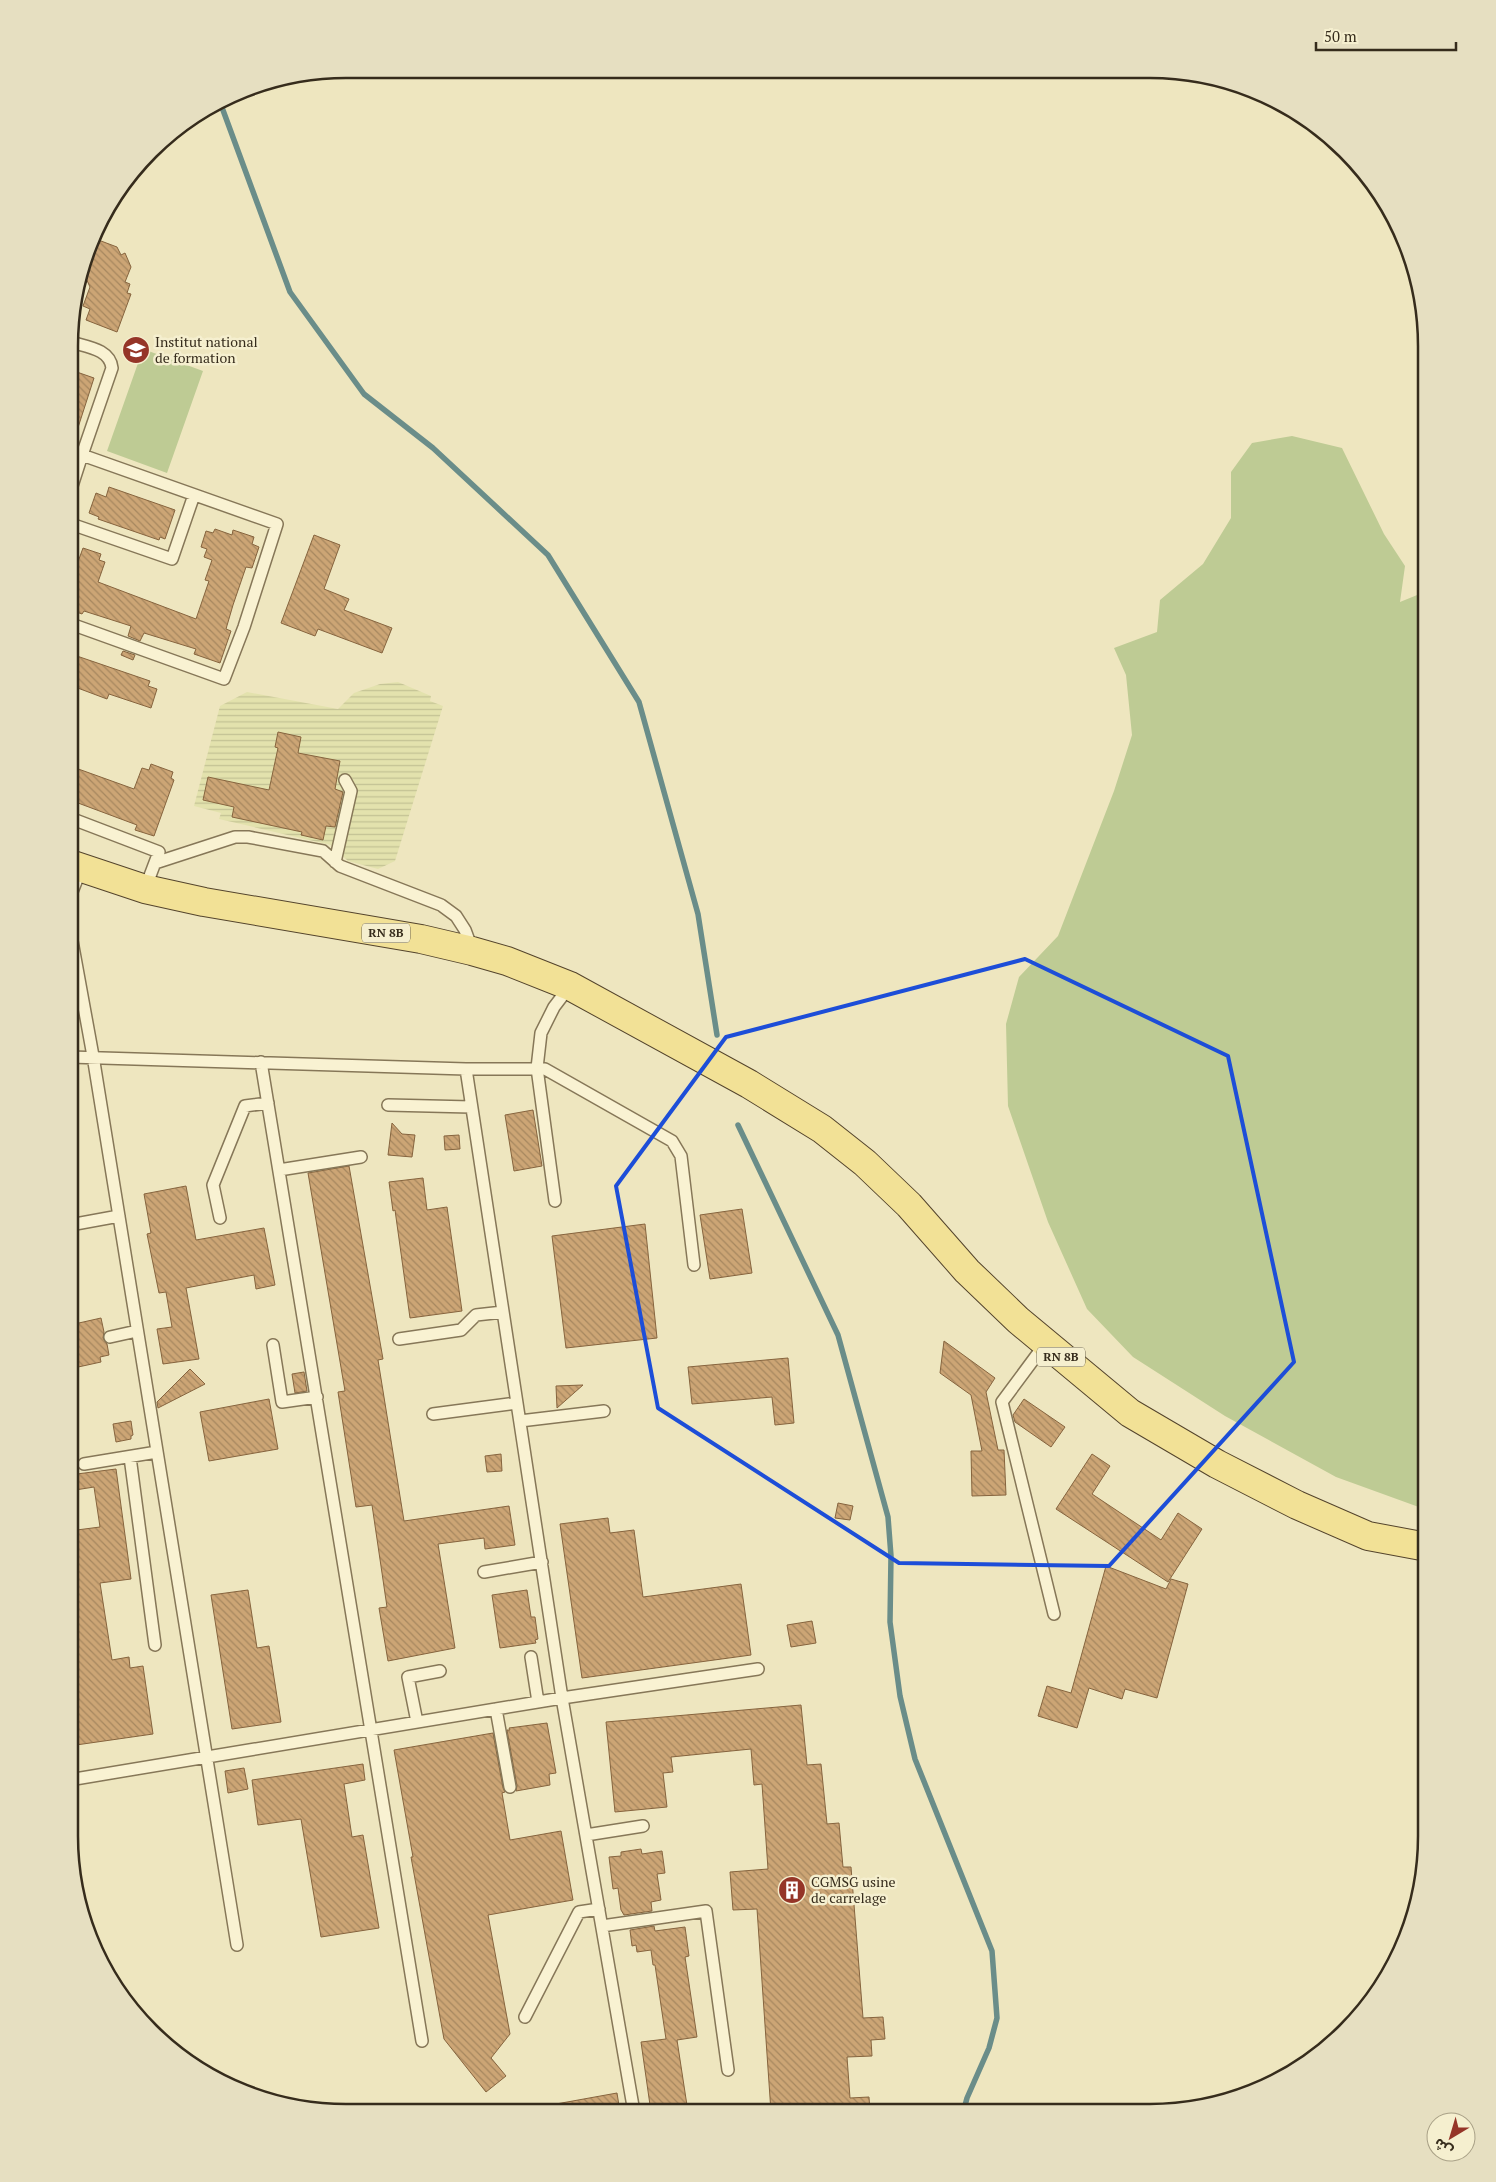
<svg xmlns="http://www.w3.org/2000/svg" width="1496" height="2182" font-family="'PT Serif','Noto Sans Arabic',serif">
  <style>
    .farmland { fill: url(#farmland-rules) }
    .green { fill: #becb94 }
    .lines { fill: none; stroke-linecap: round; stroke-linejoin: round }
    .stream { stroke: #6a8d89; stroke-width: 5.5 }
    .building { fill: url(#building-back-hatch); stroke: #86643e }
    .lane-casing { stroke: #867758; stroke-width: 14 }
    .primary-casing { stroke: #54442c; stroke-width: 30 }
    .lane { stroke: #f9f2d2; stroke-width: 11 }
    .primary { stroke: #f2e196; stroke-width: 28 }
    .marked { fill: none; stroke: #1d4ed8; stroke-width: 4; stroke-linejoin: round }
    .labels { text-anchor: middle; stroke-width: 5; stroke-linejoin: round; paint-order: stroke }
    .shield { fill: #f5efcf; stroke: #6f6652; stroke-width: 1 }
    .shield-label { font-size: 12px; font-weight: bold; fill: #362c1c }
    .poi-label { font-size: 14px; fill: #362c1c; stroke: #f5efcf; text-anchor: start }
    .rim { fill: none; stroke: #362c1c; stroke-width: 2.5 }
  </style>
  <defs>
    <pattern id="farmland-rules" width="6" height="5" patternUnits="userSpaceOnUse" patternTransform="scale(1.25)"><rect width="6" height="5" fill="#e3e2ad"/><path d="M0 2.5h6" fill="none" stroke="#c3c294"/></pattern>
    <pattern id="building-back-hatch" width="6" height="6" patternUnits="userSpaceOnUse" patternTransform="scale(1.25)"><rect width="6" height="6" fill="#cca575"/><path d="M-1 5l2 2M0 0l6 6M5-1l2 2" fill="none" stroke="#a6875f"/></pattern>
  </defs>
  <rect width="100%" height="100%" fill="#eee6bf"/>
  <path class="farmland" d="M398,682L431,696L430,701L443,706L395,861L378,869L348,861L331,845L219,819L221,813L194,806L220,706L247,692L338,709L354,693L380,684Z"/>
  <path class="green" d="M143,349L203,371L167,473L107,451Z
    M1292,436L1342,448L1384,534L1405,566L1400,602L1427,591V1510L1336,1477L1225,1416L1133,1357L1087,1309L1048,1222L1008,1106L1006,1024L1019,977L1058,936L1114,791L1132,735L1126,675L1114,648L1157,632L1160,600L1203,564L1231,518V472L1252,443Z"/>
  <g class="lines">
    <path class="stream" d="M220,102L290,292L364,394L433,448L548,555L639,702L698,914L717,1035
      M738,1125L838,1335L888,1517L891,1556L890,1622L900,1696L915,1759L992,1951L997,2018L989,2048L967,2098L963,2113"/>
  </g>
  <path class="building" d="M93,238L117,247L121,255L125,253L131,267L125,282L130,284L127,293L131,294L117,332L86,320L90,309L83,306L90,287L84,274L89,263L86,262Z
    M71,370L94,378L74,440L71,439Z
    M109,487L175,510L165,539L160,537L159,540L98,519L99,517L89,513L96,493L106,497Z
    M215,529L232,535L233,530L254,537L252,544L259,547L252,568L246,567L233,605L226,629L231,631L220,663L194,654L196,649L144,633L140,641L128,636L131,626L84,611L82,614L71,610V572L76,558L79,559L83,548L101,554L99,560L105,562L98,582L196,619L209,581L205,580L212,560L204,557L207,549L201,547L206,531L213,533Z
    M314,535L340,545L324,589L349,599L344,610L392,628L382,653L318,629L315,636L281,623Z
    M123,651L135,655L133,660L121,655Z
    M71,654L150,681L148,686L157,689L151,708L109,694L107,699L75,687L76,684L71,681Z
    M278,732L301,737L298,753L340,761L335,789L343,792L335,827L326,826L323,840L301,835L302,832L232,817L234,807L203,800L208,777L269,790L278,748L275,747Z
    M151,764L173,772L171,778L174,780L154,836L135,830L137,825L70,800V766L134,789L142,768L149,770Z
    M533,1110L542,1166L514,1171L505,1115Z
    M392,1123L402,1134L415,1135L412,1157L388,1155Z
    M459,1135L460,1149L445,1150L444,1136Z
    M349,1166L383,1359L378,1360L404,1521L509,1506L515,1545L485,1549L484,1538L438,1544L455,1648L388,1661L379,1608L387,1607L372,1505L356,1507L338,1392L345,1391L308,1173Z
    M423,1178L427,1210L447,1207L462,1311L410,1318L395,1210L393,1211L389,1182Z
    M186,1186L196,1240L264,1228L275,1285L256,1289L254,1275L186,1288L199,1359L163,1364L157,1329L172,1327L166,1292L159,1293L147,1234L151,1233L144,1194Z
    M742,1209L752,1273L710,1279L700,1215Z
    M645,1224L657,1338L566,1348L552,1236Z
    M101,1318L104,1332L103,1338L107,1344L109,1355L100,1357L101,1362L69,1369L70,1325Z
    M944,1341L995,1378L986,1392L998,1450H1004L1006,1495L972,1496L971,1451H982L971,1395L940,1373Z
    M788,1358L794,1423L775,1425L772,1397L692,1404L688,1367Z
    M190,1369L205,1384L158,1408L157,1402Z
    M304,1372L307,1391L295,1393L292,1374Z
    M583,1385L557,1408L556,1386Z
    M269,1399L278,1449L209,1461L200,1412Z
    M1024,1399L1065,1427L1051,1447L1015,1422L1013,1415Z
    M131,1421L133,1435L131,1436V1439L116,1442L113,1424Z
    M501,1454L502,1471L487,1472L485,1456Z
    M1092,1454L1110,1466L1092,1494L1161,1540L1178,1513L1202,1529L1168,1582L1056,1509Z
    M116,1469L131,1579L100,1583L112,1660L129,1657L130,1668L143,1666L153,1734L69,1746V1531L100,1527L94,1487L69,1491V1475Z
    M838,1503L853,1506L850,1520L835,1518Z
    M608,1518L610,1533L634,1530L643,1597L741,1584L751,1655L582,1678L560,1524Z
    M1106,1566L1166,1589L1171,1579L1188,1584L1157,1698L1125,1689L1122,1699L1089,1688L1077,1728L1038,1716L1047,1686L1071,1693Z
    M248,1590L257,1648L269,1646L281,1722L232,1729L211,1595Z
    M527,1590L531,1617H535L538,1639L535,1640L536,1643L500,1648L492,1595Z
    M812,1621L816,1643L791,1647L787,1625Z
    M801,1705L807,1765L821,1764L827,1824L839,1823L843,1867H851L863,2018L883,2017L885,2039L871,2040L872,2056L847,2057L850,2098L869,2097L870,2112H771L757,1909L733,1910L730,1872L768,1869L762,1784L754,1785L751,1749L671,1757L673,1772L663,1773L667,1807L615,1812L606,1722Z
    M547,1723L556,1773L549,1774L550,1785L516,1791L517,1786L507,1730H510L509,1728Z
    M493,1733L503,1788L505,1792L502,1793L510,1840L561,1831L573,1900L488,1915L510,2034L491,2058L506,2076L486,2092L444,2039L411,1857H413L394,1750Z
    M363,1764L365,1780L344,1784L352,1837L363,1835L379,1928L321,1937L301,1819L258,1825L252,1780Z
    M244,1768L248,1789L228,1793L225,1771Z
    M641,1849L642,1854L662,1851L665,1873L657,1874L661,1900L651,1902L652,1911L624,1915L621,1910L618,1888L613,1889L609,1857L621,1856V1852Z
    M654,1926L655,1931L685,1927L689,1956L685,1957L697,2037L677,2040L688,2112H651L641,2042L666,2039L655,1965H653L651,1950L637,1952L636,1945L632,1946L630,1930Z
    M617,2093L620,2112H557L556,2104Z"/>
  <g class="lines">
    <g class="lane-casing">
      <path id="lane" d="M71,342C87,347 110,349 112,368L82,455
        M71,524L172,559L194,495
        M71,624L224,679L244,627L277,524L82,455L71,489
        M70,818L159,852L145,889
        M335,862L351,791L345,780
        M155,863L235,837H248L323,851L340,866L441,905L456,916L465,930L472,949
        M70,897L81,869
        M70,930L93,1056L237,1945
        M70,1057L466,1069H545L672,1141L681,1156L694,1265
        M261,1062L422,2041
        M466,1069L562,1698L634,2112
        M388,1105L471,1107
        M279,1170L361,1157
        M555,1201L537,1068L541,1033L554,1007L570,986
        M220,1218L213,1185L245,1106L268,1103
        M70,1225L119,1216
        M110,1337L137,1331
        M399,1339L461,1330L476,1315L503,1312
        M1045,1344L1002,1402L1054,1614
        M273,1345L282,1402L317,1397
        M433,1414L517,1403
        M520,1421L604,1411
        M130,1457L155,1645
        M84,1464L157,1452
        M484,1572L542,1562
        M531,1657L538,1702
        M496,1709L510,1787
        M417,1722L408,1677L440,1671
        M69,1780L562,1698L758,1669
        M586,1835L643,1826
        M602,1926L706,1911L728,2070
        M525,2017L579,1912L599,1909"/>
    </g>
    <g class="primary-casing">
      <path id="primary" d="M70,864L145,889L204,902L421,939L472,951L507,961L570,986L749,1084L822,1129L865,1163L909,1205L967,1271L1018,1320L1130,1413L1217,1464L1297,1505L1368,1536L1427,1547"/>
    </g>
    <use href="#lane" class="lane"/>
    <use href="#primary" class="primary"/>
  </g>
  <path class="marked" d="M1025,959L1228,1056L1294,1362L1109,1566L899,1563L658,1408L616,1186L726,1037Z"/>
  <defs>
    <g id="university-disc" transform="scale(1.4375)"><circle r="9.5" fill="#953528" stroke="#f5efcf"/><path d="M0-5L7-2L0 1L-7-2ZM-4 1L0 2.5L4 1V4Q0 6-4 4Z" fill="#fff"/></g>
    <g id="building-disc" transform="scale(1.4375)"><circle r="9.5" fill="#953528" stroke="#f5efcf"/><path d="M-4-6H4V6H1V3H-1V6H-4ZM-2.5-4.3h1.7v1.8h-1.7ZM.8-4.3h1.7v1.8H.8ZM-2.5-1h1.7V.8h-1.7ZM.8-1h1.7V.8H.8Z" fill="#fff"/></g>
  </defs>
  <g fill-rule="evenodd">
    <use href="#university-disc" x="136" y="350"/>
    <use href="#building-disc" x="792" y="1890"/>
  </g>
  <g class="labels">
    <g class="shield">
      <rect x="362" y="923.5" width="48" height="19" rx="4"/>
      <rect x="1037" y="1347.5" width="48" height="19" rx="4"/>
    </g>
    <g class="shield-label">
      <text x="386" y="937">RN 8B</text>
      <text x="1061" y="1361">RN 8B</text>
    </g>
    <g class="poi-label">
      <text x="155" y="347">Institut national<tspan x="155" dy="16">de formation</tspan></text>
      <text x="811" y="1887">CGMSG usine<tspan x="811" dy="16">de carrelage</tspan></text>
    </g>
  </g>
  <path d="M0 0H1496V2182H0ZM346 78H1150A268 268 0 0 1 1418 346V1836A268 268 0 0 1 1150 2104H346A268 268 0 0 1 78 1836V346A268 268 0 0 1 346 78Z" fill="#e6dfc1" fill-rule="evenodd"/>
  <path class="rim" d="M346 78H1150A268 268 0 0 1 1418 346V1836A268 268 0 0 1 1150 2104H346A268 268 0 0 1 78 1836V346A268 268 0 0 1 346 78Z"/>
  <g transform="translate(1451 2137) rotate(218)"><circle r="24" fill="#f5efcf" stroke="#a9a187"/>
  <path d="M0-4L9 19L0 12L-9 19Z" fill="#953528"/>
  <text y="-8" font-size="14" font-weight="bold" text-anchor="middle" fill="#362c1c">ش</text>
  </g>
  <path d="M1316 42v8h140v-8" fill="none" stroke="#362c1c" stroke-width="2.5"/>
  <text x="1324" y="42" font-size="15" fill="#362c1c" stroke="#f5efcf" stroke-width="4" paint-order="stroke">50 m</text>
</svg>
